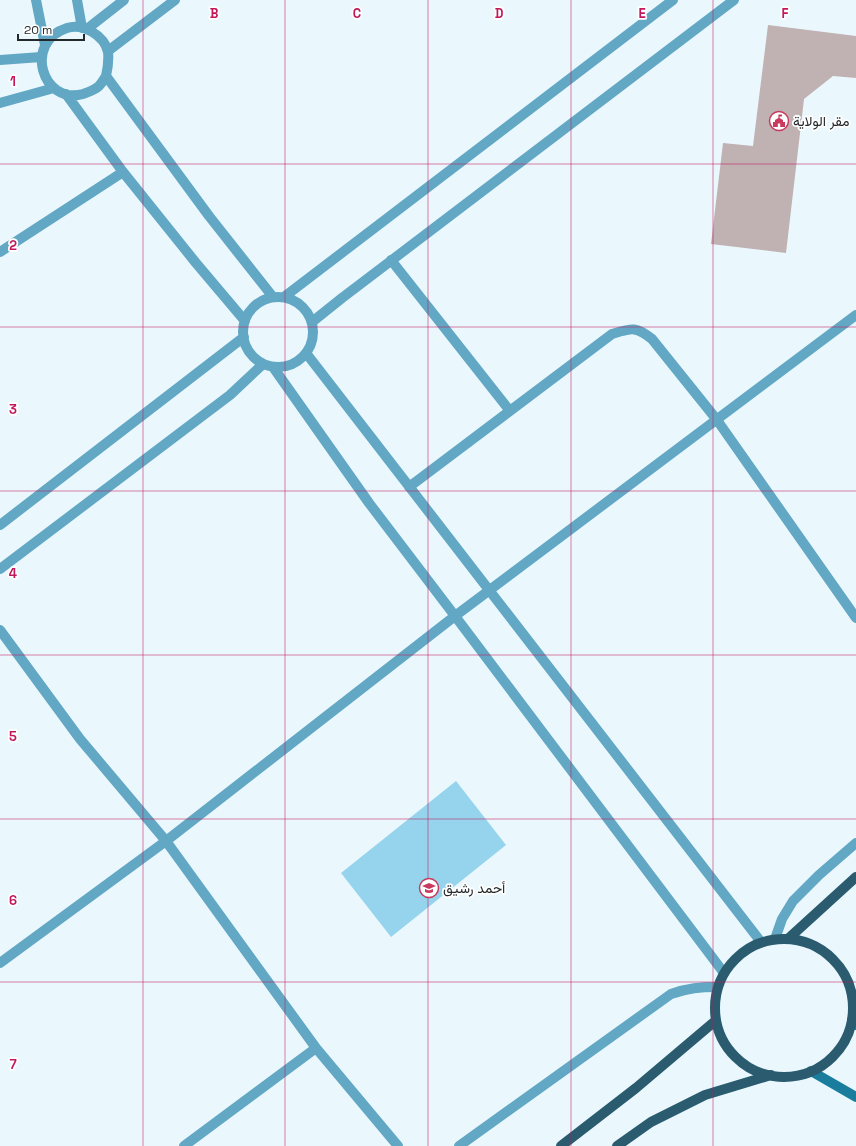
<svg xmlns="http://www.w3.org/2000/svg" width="856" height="1146" font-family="'Space Grotesk',Vazirmatn,sans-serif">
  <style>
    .green { fill: #96d4ed }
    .building { fill: #c0b1b2 }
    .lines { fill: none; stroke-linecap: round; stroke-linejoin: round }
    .street { stroke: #62a7c3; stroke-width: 10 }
    .secondary { stroke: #1b7d9d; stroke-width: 10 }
    .primary { stroke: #2a5b6e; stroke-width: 10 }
    .grid { fill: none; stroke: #c2185b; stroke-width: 1; stroke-opacity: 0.55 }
    .labels { text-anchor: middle; stroke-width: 3.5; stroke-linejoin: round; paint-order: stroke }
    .poi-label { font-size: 14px; fill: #23282a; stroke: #fff; text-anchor: start }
    .grid-label { font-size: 13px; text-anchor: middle; font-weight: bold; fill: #c2185b; stroke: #fff; stroke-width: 3.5; stroke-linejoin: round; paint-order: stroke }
  </style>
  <rect width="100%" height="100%" fill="#eaf8fe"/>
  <path class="green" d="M456,781L506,845L391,937L341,873Z"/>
  <path class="building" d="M768,25L856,36V78L833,76L804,99L786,253L711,244L723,143L753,146Z"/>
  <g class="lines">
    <path class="street" d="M36,0L45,45
      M77,0L82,28
      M87,29L124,0
      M108,51L175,0
      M0,60L41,57
      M106,76C104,79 102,83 99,86C95,90 89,92 83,94C42,105 23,42 67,28C83,23 104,35 108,52C109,60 108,67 106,76L209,216L273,297
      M66,94L123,172L196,263L245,321
      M0,103L54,88
      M0,252L123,172
      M391,260L510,411
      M284,297L673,0
      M243 332a35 35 0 1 1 70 0a35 35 0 1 1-70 0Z
      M312,322L342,298L734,0
      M306,353L761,942
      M273,367L369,503L455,616L724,973
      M409,487L612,334C632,328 636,326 652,339L717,420L856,618
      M0,525L244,337
      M0,569L230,395L263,364
      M0,630L80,739L166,841L316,1048L398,1146
      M775,939L782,919L793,901L819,875L856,843
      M0,963L166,841L455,616L856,315
      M184,1146L316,1048
      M459,1146L671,994C688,988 700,987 718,987"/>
    <path class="secondary" d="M852,1020L856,1025
      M811,1071L856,1097"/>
    <path class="primary" d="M789,938L856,877
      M715 1008a69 69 0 1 1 138 0a69 69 0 1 1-138 0Z
      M561,1146L636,1088L714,1022
      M617,1146L651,1122L705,1095L771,1075"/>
  </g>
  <path class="grid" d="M143,0V1146M285,0V1146M428,0V1146M571,0V1146M713,0V1146M0,164H856M0,327H856M0,491H856M0,655H856M0,819H856M0,982H856"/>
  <defs>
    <g id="civic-ring" transform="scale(1)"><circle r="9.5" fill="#fff" stroke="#c93a5e" stroke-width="1.5"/><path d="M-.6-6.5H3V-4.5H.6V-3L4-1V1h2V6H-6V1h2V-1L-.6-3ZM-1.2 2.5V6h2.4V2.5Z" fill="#c93a5e"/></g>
    <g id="school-ring" transform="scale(1)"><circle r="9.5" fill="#fff" stroke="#c93a5e" stroke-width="1.5"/><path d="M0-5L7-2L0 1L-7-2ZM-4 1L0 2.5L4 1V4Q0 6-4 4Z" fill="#c93a5e"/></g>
  </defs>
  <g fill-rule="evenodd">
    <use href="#civic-ring" x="779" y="121"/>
    <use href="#school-ring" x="429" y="888"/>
  </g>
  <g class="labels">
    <g class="poi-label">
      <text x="793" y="126">مقر الولاية</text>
      <text x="443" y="893">أحمد رشيق</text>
    </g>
  </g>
  <g class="grid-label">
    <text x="214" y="18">B</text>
    <text x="357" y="18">C</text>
    <text x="499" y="18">D</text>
    <text x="642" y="18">E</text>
    <text x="785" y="18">F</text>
    <text x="13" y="86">1</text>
    <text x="13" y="250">2</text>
    <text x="13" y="414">3</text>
    <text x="13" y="578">4</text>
    <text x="13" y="741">5</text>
    <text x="13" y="905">6</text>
    <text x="13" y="1069">7</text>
  </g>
  <path d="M18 34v6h66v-6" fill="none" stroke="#23282a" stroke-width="2"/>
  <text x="24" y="34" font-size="12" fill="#23282a" stroke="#ffffff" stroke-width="3" paint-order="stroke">20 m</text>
</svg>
